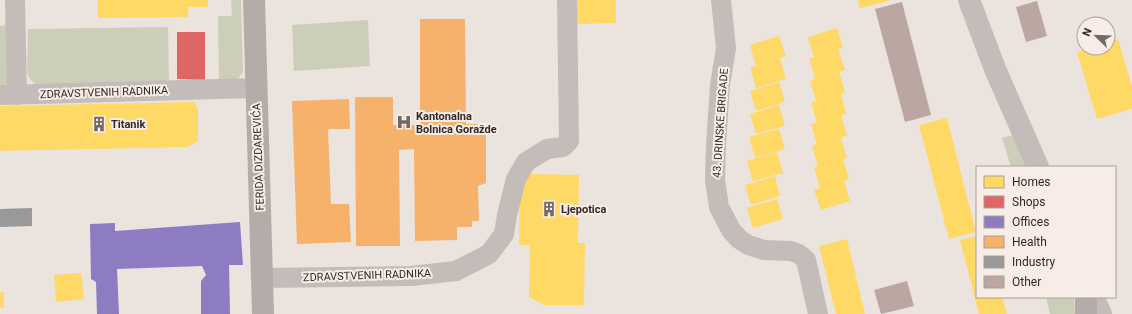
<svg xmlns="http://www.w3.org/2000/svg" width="1132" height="314" font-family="Roboto,sans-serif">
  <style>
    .green { fill: #cdceba }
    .homes { fill: #ffd966 }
    .shops { fill: #e06666 }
    .offices { fill: #8e7cc3 }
    .health { fill: #f6b26b }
    .industry { fill: #999 }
    .building { fill: #bca6a2 }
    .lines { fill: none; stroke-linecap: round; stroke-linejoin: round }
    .minor { stroke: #c3bcb8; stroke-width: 20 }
    .tertiary { stroke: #c3bcb8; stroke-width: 22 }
    .secondary { stroke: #b4aca8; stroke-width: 22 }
    .labels { text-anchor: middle; stroke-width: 4; stroke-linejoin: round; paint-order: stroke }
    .street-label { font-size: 11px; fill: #332927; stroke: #f7ede6 }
    .poi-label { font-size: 11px; font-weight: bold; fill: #332927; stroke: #f7ede6; text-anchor: start }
  </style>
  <rect width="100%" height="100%" fill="#eae3de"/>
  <path class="green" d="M231,0H241L243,72L237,80L219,81L218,16H232Z
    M368,20L370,66L294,71L292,25Z
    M7,25V91H0V26Z
    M168,27L169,82L36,85L30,79L27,73L28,29Z
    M1017,134L1029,167H1011L1002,138Z
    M1046,297H1074L1075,314H1050Z"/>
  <path class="homes" d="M98,0H208V7H188V17L98,18Z
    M576,0H616V23L576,24Z
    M858,0H889V1L860,8Z
    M837,28L843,48L838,49L845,70L839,72L845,92L841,94L846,114L841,115L847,136L841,137L847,158L843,159L849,179L844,181L850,201L821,210L814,190L820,188L814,168L818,166L812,146L817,144L811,124L817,123L811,102L816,101L810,81L815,79L809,58L814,57L808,37Z
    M779,36L786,56L780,58L786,79L756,88L750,67L756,66L750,45Z
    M1118,39L1132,86V109L1097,119L1077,52L1089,48H1108V42Z
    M779,82L785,102L756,111L750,91Z
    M194,102L198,108V141L187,147L0,151V106Z
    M779,105L785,126L756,134L750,114Z
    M947,118L976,232L949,239L919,125Z
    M779,129L785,149L755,158L749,137Z
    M777,152L783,173L753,181L747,161Z
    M520,174L579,175L578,243H585L584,305H544L529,297L530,245H519Z
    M775,176L780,196L751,205L745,185Z
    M777,199L783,219L753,228L747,208Z
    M977,236V297H1002L1007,314H979L960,240Z
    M847,239L865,314H836L819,246Z
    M81,273L84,299L56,302L54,275Z
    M0,292H4V308H0Z"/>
  <path class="shops" d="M177,32H205V80L177,79Z"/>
  <path class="offices" d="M240,222L243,265H229L230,314H201V281L206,275L202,266L117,269L119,314H97L96,282L91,279L90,224L115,223V231Z"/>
  <path class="health" d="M420,19H465L466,124H486V183L478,186L479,221H472V227H457V240L415,241L414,149L399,150L400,246H356L355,97H393V125H420Z
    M349,99L350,129H328L331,204H349L351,242L297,244L292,101Z"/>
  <path class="industry" d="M32,208V226L0,227V209Z"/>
  <path class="building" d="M1037,1L1047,36L1026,42L1016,7Z
    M902,2L931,115L905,122L875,9Z
    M907,281L914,306L881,314L874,290Z"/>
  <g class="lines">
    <path class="minor" d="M15,0L17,95
      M721,0L726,48L720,85L716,145L715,180L719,207L731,230L739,239L748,245L764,250L791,251L799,254L806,260L818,314
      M0,95L256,88
      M262,278L411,276L456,271L489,254L504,234L507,215L516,179L526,162L547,149L563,147L569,141L567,0"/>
    <path class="tertiary" d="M969,0L995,69L1038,167
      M1093,297L1101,314"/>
    <path class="secondary" d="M254,0L263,314
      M1086,314V297"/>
  </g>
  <defs>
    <g id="hospital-bare" transform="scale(1.2)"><path d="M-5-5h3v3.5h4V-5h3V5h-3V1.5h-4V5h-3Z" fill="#736a67" stroke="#f7ede6" stroke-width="2.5" paint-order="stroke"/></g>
    <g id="building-bare" transform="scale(1.2)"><path d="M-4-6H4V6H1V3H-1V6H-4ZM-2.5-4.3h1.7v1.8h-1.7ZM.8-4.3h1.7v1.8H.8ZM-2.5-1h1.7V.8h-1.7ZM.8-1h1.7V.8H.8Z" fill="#736a67" stroke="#f7ede6" stroke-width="2.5" paint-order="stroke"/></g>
  </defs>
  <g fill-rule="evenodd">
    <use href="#hospital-bare" x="404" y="122"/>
    <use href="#building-bare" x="99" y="124"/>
    <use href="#building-bare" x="549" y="209"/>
  </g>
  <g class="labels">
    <g class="street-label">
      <text transform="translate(104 92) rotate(-2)" y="4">ZDRAVSTVENIH RADNIKA</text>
      <text transform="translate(720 123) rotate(-86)" y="4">43. DRINSKE BRIGADE</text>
      <text transform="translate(258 157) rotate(-92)" y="4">FERIDA DIZDAREVIĆA</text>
      <text transform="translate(367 275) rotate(-2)" y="4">ZDRAVSTVENIH RADNIKA</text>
    </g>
    <g class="poi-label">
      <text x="416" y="120">Kantonalna<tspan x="416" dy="13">Bolnica Goražde</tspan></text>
      <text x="111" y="128">Titanik</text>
      <text x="561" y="213">Ljepotica</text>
    </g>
  </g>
  <rect x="976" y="166" width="140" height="132" fill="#f7ede6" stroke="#a99f9a"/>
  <rect x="984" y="176" width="20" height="12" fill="#ffd966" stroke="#a99f9a"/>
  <text x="1012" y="186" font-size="12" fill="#332927">Homes</text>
  <rect x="984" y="196" width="20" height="12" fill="#e06666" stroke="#a99f9a"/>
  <text x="1012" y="206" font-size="12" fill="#332927">Shops</text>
  <rect x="984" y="216" width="20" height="12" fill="#8e7cc3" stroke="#a99f9a"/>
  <text x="1012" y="226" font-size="12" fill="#332927">Offices</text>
  <rect x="984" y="236" width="20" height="12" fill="#f6b26b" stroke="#a99f9a"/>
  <text x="1012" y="246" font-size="12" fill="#332927">Health</text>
  <rect x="984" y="256" width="20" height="12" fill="#999999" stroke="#a99f9a"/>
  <text x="1012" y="266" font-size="12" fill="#332927">Industry</text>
  <rect x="984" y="276" width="20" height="12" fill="#bca6a2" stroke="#a99f9a"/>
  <text x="1012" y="286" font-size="12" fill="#332927">Other</text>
  <g transform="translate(1096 36) rotate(293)"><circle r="19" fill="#f7ede6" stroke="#a99f9a"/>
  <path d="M0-3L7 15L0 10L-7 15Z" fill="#736a67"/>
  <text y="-6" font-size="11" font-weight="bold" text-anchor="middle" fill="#332927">N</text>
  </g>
</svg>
